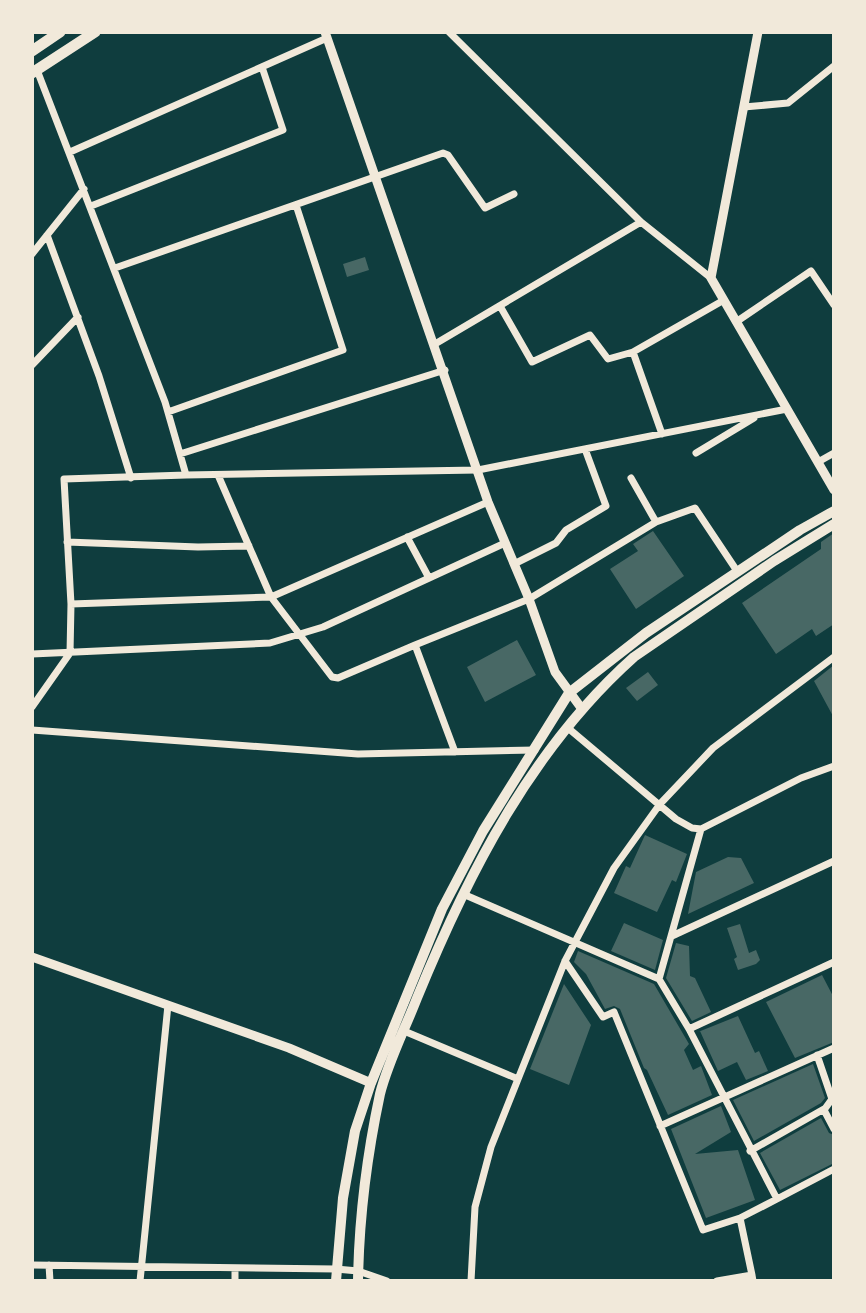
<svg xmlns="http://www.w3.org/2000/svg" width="866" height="1313" font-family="Figtree,sans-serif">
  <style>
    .building { fill: #486865 }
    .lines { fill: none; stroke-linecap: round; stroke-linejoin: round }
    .minor { stroke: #f1e9da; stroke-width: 7 }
    .tertiary { stroke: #f1e9da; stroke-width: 9 }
    .secondary { stroke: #f1e9da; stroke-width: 10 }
    .primary { stroke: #f1e9da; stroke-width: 11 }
  </style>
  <rect width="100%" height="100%" fill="#0f3d3e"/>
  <path class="building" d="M365,257L369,270L347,277L343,264Z
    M653,531L684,576L636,609L610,569L638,551L633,544Z
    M834,533V624L816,636L812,629L776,654L742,603L821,549V542Z
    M517,640L536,675L485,702L467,667Z
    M834,665V718L814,681Z
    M648,672L658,685L637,701L626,688Z
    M645,835L687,854L676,882L672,880L657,912L614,893L626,866L630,868Z
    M728,857L741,858L754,883L688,914L696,872Z
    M624,923L663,940L655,970L611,951Z
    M740,924L749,953L756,950L760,960L756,964L738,970L734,959L737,957L727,928Z
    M676,943L689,946L690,976L695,978L711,1012L692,1021L666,978Z
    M578,951L654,984L689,1044L684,1050L693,1070L701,1066L712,1095L668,1115L647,1070L644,1068L620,1009L614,1006L605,1009L586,974L574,962Z
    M822,975L834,998V1042L795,1058L766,1002Z
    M564,984L591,1025L569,1085L530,1069Z
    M738,1016L755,1053L759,1051L768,1071L746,1080L737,1062L718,1071L700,1031L698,1032Z
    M813,1064L825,1098L821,1103L754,1141L733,1100Z
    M721,1106L731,1132L695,1154L738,1150L755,1200L706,1218L671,1129Z
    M821,1118L829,1133L834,1135V1163L780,1190L760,1153Z"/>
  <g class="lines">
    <path class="minor" d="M449,32L641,222L711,278
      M37,70L165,402L186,475L478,470L787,409
      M744,107L788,103L834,66
      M70,152L327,38
      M91,206L283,130L262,67
      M47,235L99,376L131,478
      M32,254L84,189
      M115,268L443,153L448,155L485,208L514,194
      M500,306L532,362L590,335L608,359L633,352
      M736,322L811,271L834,305
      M435,344L641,222
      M32,365L78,317
      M168,412L343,350L296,205
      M662,434L633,352L724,300
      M696,453L754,418
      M180,454L445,370
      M818,462L834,453
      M218,475L271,597L332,677L338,678L415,645
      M631,478L656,522
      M407,537L429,578
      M67,542L198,547L249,546
      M514,564L556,543L566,530L606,506L585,449
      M71,604L271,597L488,502
      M32,654L270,643L323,627L505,543
      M32,707L70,653L71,604L64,479L186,475
      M568,728L676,819L692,828L701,829L801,778L834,766
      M32,730L358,754L535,750
      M455,752L415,645L529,599L656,522L695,508L737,571
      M701,829L659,979L689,1029L777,1199L834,1169
      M463,894L659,979
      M672,936L834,861
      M565,961L603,1017L614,1012L703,1230L740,1218
      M689,1029L834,962
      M404,1031L518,1079
      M817,1055L832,1099L824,1110L834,1129
      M660,1126L834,1048
      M750,1151L824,1109
      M32,1265L336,1269L358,1271L387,1281
      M49,1265L50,1281
      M752,1275L740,1218L777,1199
      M140,1281L168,1005
      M235,1281V1269
      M471,1281L475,1207L491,1147L565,961L614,868L660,804L713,748L834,657
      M717,1281L752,1275L753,1281"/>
    <path class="tertiary" d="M325,32L488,502L529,599L555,672L582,709
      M758,32L711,278L834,490
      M32,957L289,1048L371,1083"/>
    <path class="secondary" d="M336,1281L343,1198L355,1131L371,1083L442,909L483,831L569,693L646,633L800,530L834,511
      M358,1281C359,1219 367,1155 380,1094C388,1062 405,1029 417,998C468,873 532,748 634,657L774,561L834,524"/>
    <path class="primary" d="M32,51L60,32
      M32,73L95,32"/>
  </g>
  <rect width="866" height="1313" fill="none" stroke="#f1e9da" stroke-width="68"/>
</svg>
